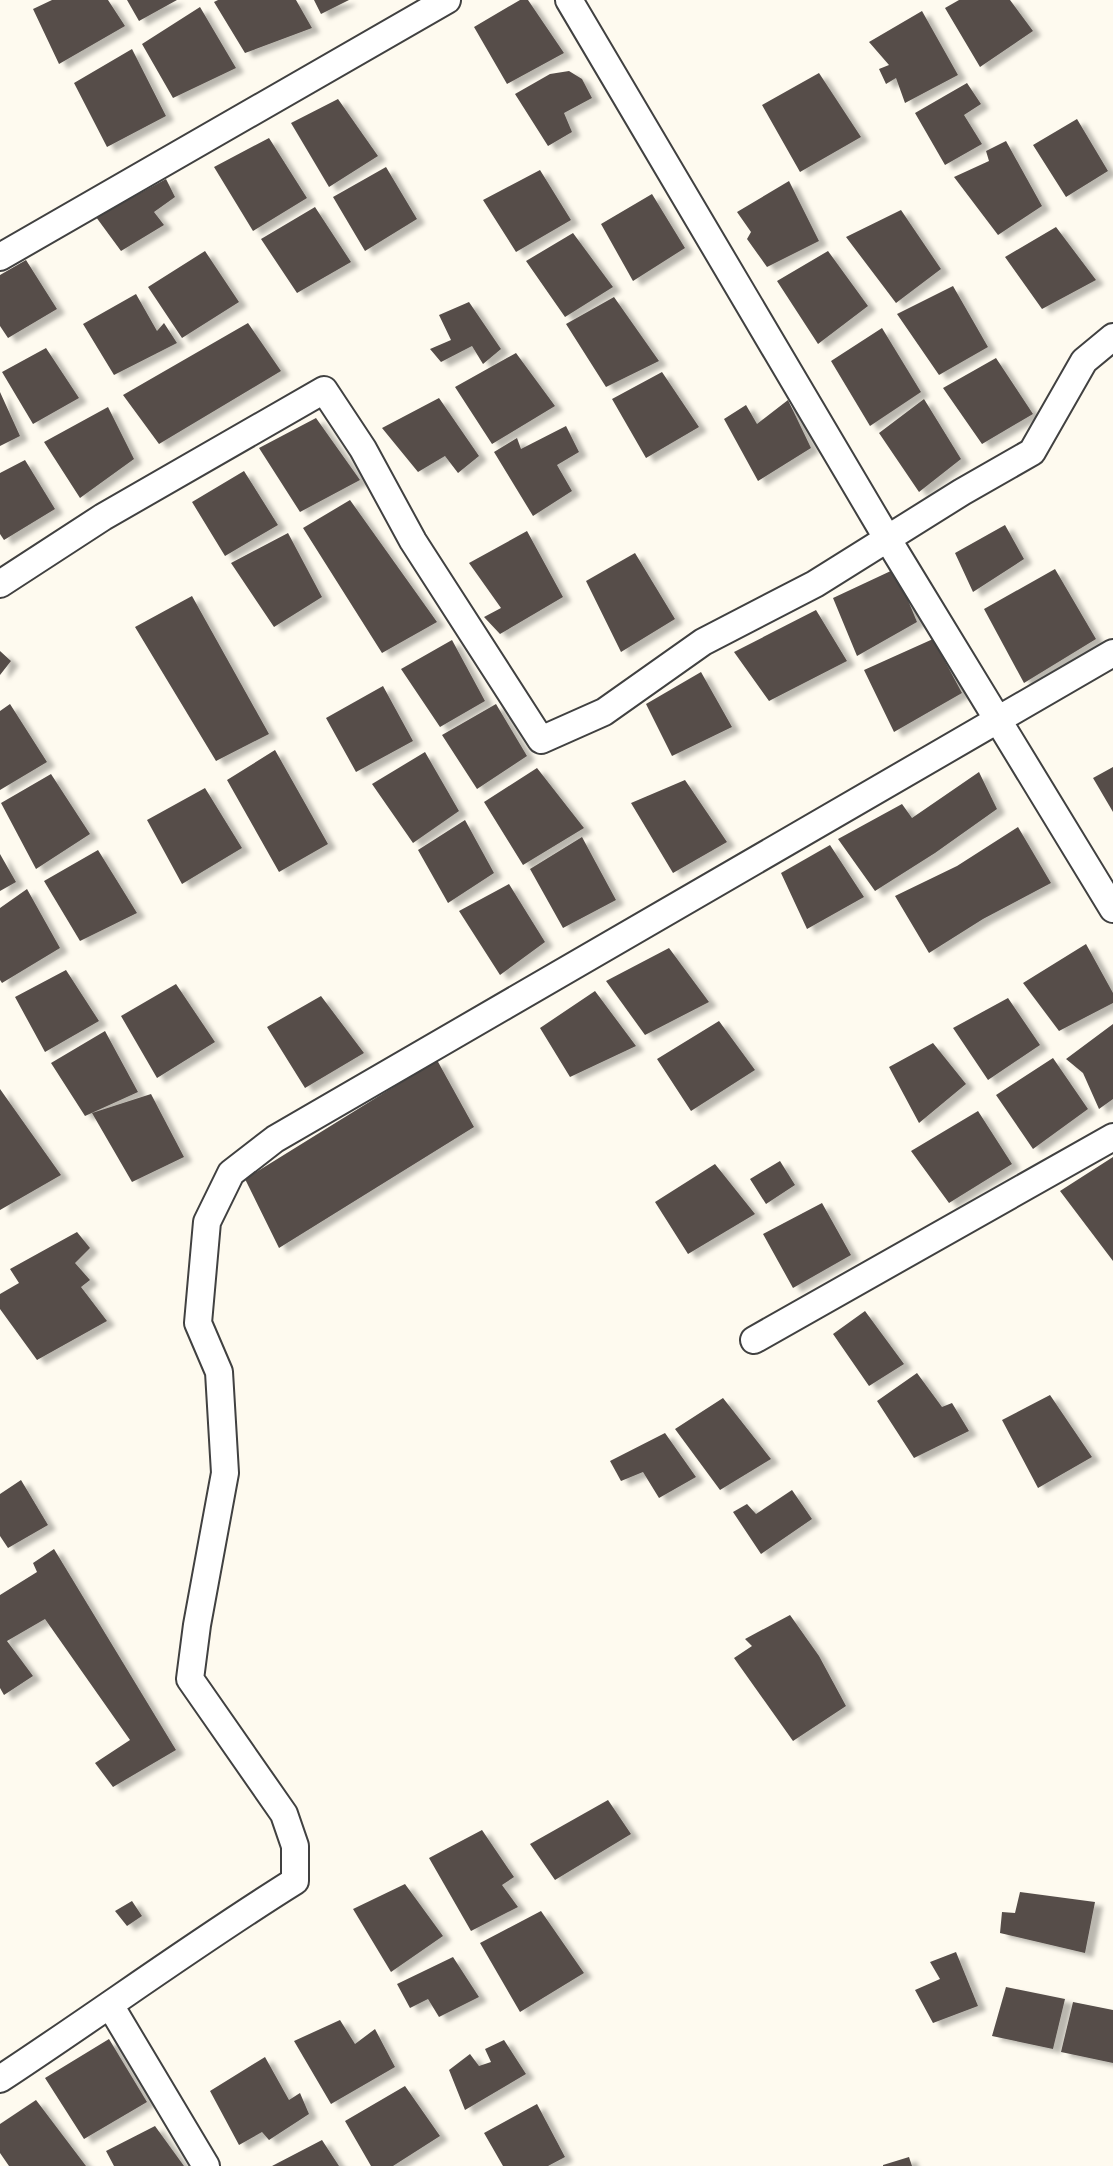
<svg xmlns="http://www.w3.org/2000/svg" width="1113" height="2166" font-family="'Source Serif 4',serif">
  <style>
    .building { fill: #564e4a; filter: url(#shadow) }
    .lines { fill: none; stroke-linecap: round; stroke-linejoin: round }
    .minor-casing { stroke: #414141; stroke-width: 30 }
    .minor { stroke: #fff; stroke-width: 26 }
  </style>
  <defs>
    <filter id="shadow"><feDropShadow dx="8" dy="4.5" stdDeviation="2" flood-color="#0004"/></filter>
  </defs>
  <rect width="100%" height="100%" fill="#fefaef"/>
  <path class="building" d="M52,0H108L125,26L59,64L33,9Z
    M127,0H177L139,21Z
    M218,0H296L312,28L245,53L214,2Z
    M314,0H349L321,14Z
    M520,0H528L564,53L507,84L474,27Z
    M959,0H1010L1033,31L980,67L945,8Z
    M200,7L236,68L173,98L142,44Z
    M922,11L958,75L905,103L896,78L886,84L879,69L889,65L869,42Z
    M132,49L166,116L107,147L74,83Z
    M569,71L582,79L592,98L564,113L572,132L548,146L515,94L550,74Z
    M819,73L861,137L800,172L762,105Z
    M967,83L981,104L964,115L982,144L945,165L915,113Z
    M338,99L378,156L329,187L291,123Z
    M1077,119L1108,171L1066,197L1033,145Z
    M269,138L307,198L253,231L214,167Z
    M1006,141L1042,206L998,235L954,177L989,161L986,151Z
    M386,167L417,219L365,251L333,197Z
    M540,170L571,220L516,252L483,200Z
    M166,179L175,197L154,212L164,225L121,251L96,217Z
    M789,181L819,241L767,267L747,239L751,232L737,212Z
    M652,194L685,248L633,281L601,224Z
    M315,207L351,262L297,293L261,239Z
    M901,210L941,269L896,303L846,237Z
    M1056,227L1096,280L1042,309L1005,257Z
    M573,233L613,287L565,317L526,261Z
    M205,251L239,302L182,338L148,287Z
    M828,251L868,306L818,344L777,281Z
    M26,260L57,309L8,338L0,326V275Z
    M953,286L988,347L939,375L897,314Z
    M136,294L157,331L164,323L177,343L114,375L83,324Z
    M614,297L659,361L606,387L566,324Z
    M469,302L501,349L483,364L472,346L441,362L430,349L451,340L439,315Z
    M248,323L281,371L159,444L123,395Z
    M882,328L921,392L870,426L831,361Z
    M46,348L79,398L33,424L2,372Z
    M516,353L555,406L492,444L455,387Z
    M996,358L1033,414L982,444L943,388Z
    M662,372L699,427L646,458L612,399Z
    M0,392L20,436L0,446Z
    M439,398L479,456L458,473L445,456L418,472L382,428Z
    M924,399L961,459L919,492L879,433Z
    M788,400L811,448L758,481L724,419L746,405L757,424Z
    M108,407L134,459L80,498L44,442Z
    M316,418L360,480L300,512L259,448Z
    M566,426L579,452L557,465L572,491L533,516L494,452L517,438L521,449Z
    M25,460L55,509L4,540L0,534V473Z
    M244,471L278,525L225,556L192,502Z
    M350,500L437,622L382,653L303,528Z
    M1005,525L1024,559L973,592L955,553Z
    M527,531L563,597L500,634L484,617L501,608L469,563Z
    M288,533L322,597L274,627L231,563Z
    M635,553L675,619L621,652L586,581Z
    M895,569L917,622L857,656L833,598Z
    M1055,569L1096,639L1024,683L984,609Z
    M192,596L269,734L216,761L135,627Z
    M816,610L847,661L769,701L734,652Z
    M933,639L962,693L894,732L864,670Z
    M452,640L485,701L440,727L401,669Z
    M0,651L11,661L0,675Z
    M701,672L732,727L672,756L646,704Z
    M383,686L413,741L356,772L326,718Z
    M10,704L47,762L0,790V711Z
    M496,704L527,756L477,789L442,735Z
    M275,750L328,844L279,872L227,780Z
    M425,752L459,811L413,843L372,784Z
    M1113,767V812L1093,778Z
    M537,768L584,828L523,865L484,802Z
    M979,772L997,809L935,853L875,891L838,839L902,804L912,818Z
    M51,774L90,834L36,869L1,803Z
    M685,780L727,842L673,873L631,803Z
    M205,788L242,848L182,884L147,820Z
    M465,820L494,873L448,903L418,850Z
    M1018,827L1051,883L983,919L929,953L895,896L957,866Z
    M582,837L616,900L563,928L530,869Z
    M830,845L864,897L807,929L781,873Z
    M98,850L137,913L80,941L44,881Z
    M0,854L16,882L0,891Z
    M509,884L545,942L500,975L459,911Z
    M27,889L60,948L2,983L0,980V908Z
    M1086,944L1113,993V1003L1059,1031L1023,983Z
    M669,948L709,1002L645,1035L606,981Z
    M66,970L99,1021L45,1052L15,997Z
    M176,984L215,1042L157,1078L121,1016Z
    M595,991L636,1046L570,1077L540,1028Z
    M321,996L364,1053L305,1088L267,1027Z
    M1008,998L1040,1045L988,1080L953,1028Z
    M719,1021L755,1070L691,1111L657,1059Z
    M1113,1024V1099L1099,1109L1083,1073L1066,1059Z
    M105,1031L138,1092L85,1116L51,1063Z
    M933,1043L966,1084L919,1123L889,1067Z
    M1053,1058L1088,1109L1033,1149L996,1095Z
    M437,1060L474,1127L279,1248L245,1179Z
    M0,1089L61,1175L0,1210Z
    M151,1094L184,1157L132,1182L92,1113Z
    M978,1111L1012,1164L949,1203L911,1151Z
    M1113,1157V1261L1060,1191Z
    M780,1161L795,1185L766,1204L750,1179Z
    M715,1164L755,1214L688,1254L655,1202Z
    M822,1203L851,1255L793,1288L763,1234Z
    M77,1232L90,1248L75,1263L90,1280L81,1287L107,1321L37,1360L0,1309V1294L19,1283L10,1269Z
    M865,1311L904,1364L869,1386L833,1334Z
    M917,1373L942,1407L952,1403L969,1431L914,1458L877,1401Z
    M1050,1395L1092,1457L1038,1488L1002,1420Z
    M723,1398L771,1459L720,1490L675,1429Z
    M665,1433L696,1477L659,1498L643,1472L621,1481L610,1461Z
    M21,1480L48,1525L8,1548L0,1536V1494Z
    M792,1490L812,1519L761,1554L733,1512L747,1504L756,1514Z
    M54,1549L176,1750L113,1787L95,1763L130,1740L45,1619L7,1641L33,1676L4,1695L0,1688V1595L37,1572L33,1563Z
    M790,1615L819,1656L846,1706L793,1741L734,1658L752,1646L745,1639Z
    M608,1800L631,1834L555,1880L530,1844Z
    M482,1830L514,1877L502,1885L518,1907L471,1931L429,1858Z
    M405,1884L443,1936L391,1972L353,1909Z
    M1020,1892L1095,1902L1085,1953L1000,1933L1002,1912L1015,1913Z
    M132,1901L142,1916L127,1926L115,1911Z
    M541,1911L584,1973L520,2012L480,1943Z
    M956,1952L978,2006L933,2023L915,1990L940,1979L930,1962Z
    M453,1957L479,1997L439,2017L428,1999L410,2008L397,1984Z
    M1006,1987L1065,1999L1053,2049L992,2036Z
    M1073,2002L1113,2010V2063L1061,2052Z
    M340,2020L355,2044L375,2029L395,2067L331,2104L294,2041Z
    M109,2039L147,2102L84,2139L45,2078Z
    M504,2040L526,2074L465,2110L449,2070L470,2054L479,2066L491,2062L485,2049Z
    M265,2057L289,2100L300,2093L309,2114L269,2140L262,2132L239,2145L210,2091Z
    M405,2086L440,2136L393,2166H371L345,2121Z
    M36,2100L86,2166H9L0,2153V2124Z
    M537,2104L565,2157L548,2166H503L484,2133Z
    M155,2126L184,2166H114L106,2151Z
    M322,2140L339,2166H272Z
    M909,2157L912,2166H883V2165Z"/>
  <g class="lines">
    <g class="minor-casing">
      <path id="minor" d="M569,0L887,538L1113,909
        M0,257L447,0
        M0,584L103,517L324,390L363,449L413,541L541,740L604,712L703,642L815,584L962,492L1032,452L1084,361L1113,337
        M754,1340L1113,1137
        M110,2005L206,2166
        M0,2079C99,2014 194,1944 295,1881V1846L284,1814L190,1679L197,1625L225,1473L219,1372L198,1323L207,1222L231,1173L275,1139L1113,653"/>
    </g>
    <use href="#minor" class="minor"/>
  </g>
</svg>
